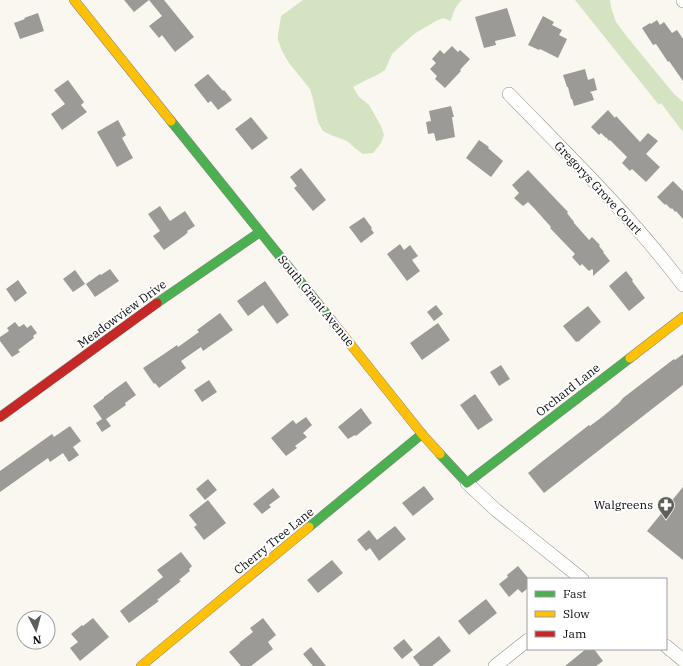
<svg xmlns="http://www.w3.org/2000/svg" width="683" height="666" font-family="'IBM Plex Serif',serif">
  <style>
    .forest { fill: #d4e3c1 }
    .building { fill: #9c9a96 }
    .lines { fill: none; stroke-linecap: round; stroke-linejoin: round }
    .street-casing { stroke: #92918e; stroke-width: 14 }
    .fast-casing { stroke: #898885; stroke-width: 10 }
    .slow-casing { stroke: #898885; stroke-width: 10 }
    .jam-casing { stroke: #898885; stroke-width: 10 }
    .street { stroke: #fefefd; stroke-width: 13 }
    .fast { stroke: #4caf50; stroke-width: 9 }
    .slow { stroke: #ffc107; stroke-width: 9 }
    .jam { stroke: #c62828; stroke-width: 9 }
    .labels { text-anchor: middle; stroke-width: 4; stroke-linejoin: round; paint-order: stroke }
    .street-label { font-size: 12px; fill: #0b0b0b; stroke: #fff }
    .poi-label { font-size: 12px; fill: #0b0b0b; stroke: #fff; text-anchor: end }
  </style>
  <rect width="100%" height="100%" fill="#f9f7f0"/>
  <path class="forest" d="M303,0H462C456,5 453,12 451,21L443,18L436,21L414,34L392,54L385,70L377,75L364,81L353,87L359,97L369,105L381,126L384,135L381,143L373,153L363,154L356,149L347,141L331,135L323,131L318,122L313,99L310,89L289,63L282,51L278,40V35L281,16Z
    M575,0H610L611,7L616,22L628,38L674,94L683,102V132L661,103L659,105Z"/>
  <path class="building" d="M124,0H164L194,37L175,52L162,35L159,38L149,26L162,16L149,0L134,12Z
    M507,8L516,36L495,41L496,45L484,48L475,17Z
    M38,13L44,31L20,39L14,23L25,19L24,18Z
    M543,16L554,22L552,25L562,30L559,35L567,39L558,58L540,49L539,50L528,45Z
    M657,20L660,25L664,22L672,33L677,30L683,39V81L669,61L668,62L656,44L653,45L642,28L650,23L651,24Z
    M452,46L458,52L460,50L470,59L460,70L461,71L445,88L435,79L437,76L430,69L436,63L432,59L440,50L444,54Z
    M585,69L588,80L594,78L597,90L590,92L592,94L594,100L574,106L572,99H571L568,87H567L563,75Z
    M208,74L223,91L224,90L232,100L218,110L211,101L208,103L194,85Z
    M68,80L84,102L81,105L87,112L62,130L51,114L65,104L54,90Z
    M451,106L454,117H452L455,137L436,141L434,133L428,134L426,122L431,121L429,111Z
    M608,110L615,118L616,116L640,142L648,133L658,141L646,154L660,167L646,182L632,169L630,171L622,163L627,157L610,140L609,141L606,137V138L601,133L599,135L591,127Z
    M251,117L268,138L252,150L235,129Z
    M118,120L126,135L122,138L133,158L117,167L97,132Z
    M479,140L489,147L488,148L503,161L491,177L466,158Z
    M301,168L326,200L313,211L294,188L297,186L290,177Z
    M528,170L568,212L567,213L574,222V223L589,240L592,237L600,245L599,246L604,252H603L606,256L610,261L593,276V270L592,269L589,271L582,264L580,266L572,257L575,254L550,228L551,227L534,208L528,202L523,206L514,198L519,193L512,185Z
    M673,181L683,191V219L676,211L675,212L672,208L671,209L666,204L665,205L657,197Z
    M160,206L170,221L185,211L195,226L187,231L188,232L185,235L164,250L153,236L160,231L148,214Z
    M364,217L372,228L371,229L374,233L361,243L349,227Z
    M400,244L404,250L410,245L418,256L412,260L420,271L407,281L387,254Z
    M110,269L119,281L95,297L86,284L100,274L101,275Z
    M75,270L85,284L73,292L63,279Z
    M626,271L633,280L632,281L645,298L629,311L609,286Z
    M18,280L27,293L15,302L6,289Z
    M265,281L289,315L277,324L263,305L248,316L237,301Z
    M436,305L443,314L434,321L427,312Z
    M588,306L601,322L578,342V341L576,342L563,326Z
    M220,313L233,330L203,351L201,347L181,361L186,368L159,388L155,383L154,384L143,368L164,354L177,345L178,347L199,332L197,330Z
    M15,322L19,327L24,324L27,328L31,325L37,333L33,336L34,338L18,350L20,352L12,357L0,341V337L9,331L7,328Z
    M438,323L450,340L422,360L410,343Z
    M683,354V385L544,493L528,473L539,464L589,425L590,426L602,417L619,403L623,398L670,362L674,359L675,360Z
    M501,365L510,379L499,386L490,372Z
    M209,380L217,392L202,402L194,390Z
    M126,381L136,395L125,403L126,405L106,419L111,426L102,432L96,423L102,419L93,406L104,398V397Z
    M475,394L493,420L478,430L460,405Z
    M361,408L372,423L356,436L355,435L348,439L338,427Z
    M306,417L312,425L303,433L307,437L295,446L297,448L286,456L271,438L293,420L296,424Z
    M70,426L81,441L73,447L79,455L69,462L63,453L50,462L48,458L0,492V471L52,434L54,437Z
    M208,479L217,490L205,500L196,489Z
    M424,486L434,499L413,516L402,503Z
    M683,487V560L647,531Z
    M273,488L280,497L269,505L271,507L262,514L253,504Z
    M208,500L226,523L204,540L194,527L197,525L189,515Z
    M395,526L406,539L379,561L370,548L366,551L357,540L369,530L377,540Z
    M181,552L192,566L189,569L190,571L179,580L181,581L157,600L159,601L129,623L120,611L163,577L157,570Z
    M332,560L343,573L318,593L307,580Z
    M518,566L528,578V588L522,593L518,589L509,597L499,584L508,577L507,575Z
    M486,599L497,613L469,635L458,621Z
    M93,618L109,637L80,661L70,648L78,642L71,634L82,625L83,626Z
    M263,618L276,635L268,642L273,649L251,666H241L229,652L240,643H239L253,632L250,628Z
    M439,636L451,651L432,666H420L413,657Z
    M404,639L413,650L402,659L393,648Z
    M311,647L326,666H313L303,654Z
    M586,649H594L603,661L596,666H565Z"/>
  <g class="lines">
    <g class="street-casing">
      <path id="street" d="M683,0V1
        M509,94C569,156 631,216 683,285
        M467,483L496,510L582,579
        M666,646L683,660
        M495,666L528,640"/>
    </g>
    <g class="fast-casing">
      <path id="fast" d="M171,121L332,321
        M157,303L260,232
        M440,454L467,483L630,358
        M309,527L422,434"/>
    </g>
    <g class="slow-casing">
      <path id="slow" d="M74,0L171,121
        M332,321L422,434L440,454
        M630,358L683,317
        M141,666L309,527"/>
    </g>
    <g class="jam-casing">
      <path id="jam" d="M0,417L157,303"/>
    </g>
    <use href="#street" class="street"/>
    <use href="#fast" class="fast"/>
    <use href="#slow" class="slow"/>
    <use href="#jam" class="jam"/>
  </g>
  <defs>
    <g id="pharmacy-pin" transform="scale(0.9)"><path d="M0 17L-7.5 6A9.5 9.5 0 1 1 7.5 6Z" fill="#5e5e5b" stroke="#fff"/><path d="M-2-6h4v4h4v4h-4v4h-4v-4h-4v-4h4Z" fill="#fff"/></g>
  </defs>
  <g fill-rule="evenodd">
    <use href="#pharmacy-pin" x="666" y="505"/>
  </g>
  <g class="labels">
    <g class="street-label">
      <text transform="translate(598 188) rotate(47)" y="4">Gregorys Grove Court</text>
      <text transform="translate(316 301) rotate(51)" y="4">South Grant Avenue</text>
      <text transform="translate(122 314) rotate(-36)" y="4">Meadowview Drive</text>
      <text transform="translate(568 390) rotate(-38)" y="4">Orchard Lane</text>
      <text transform="translate(274 541) rotate(-39)" y="4">Cherry Tree Lane</text>
    </g>
    <g class="poi-label">
      <text x="653" y="509">Walgreens</text>
    </g>
  </g>
  <rect x="527" y="578" width="140" height="72" fill="#ffffff" stroke="#9d9d9d"/>
  <rect x="535" y="591" width="20" height="6" fill="#4caf50" stroke="#9d9d9d"/>
  <text x="563" y="598" font-size="12" fill="#0b0b0b">Fast</text>
  <rect x="535" y="611" width="20" height="6" fill="#ffc107" stroke="#9d9d9d"/>
  <text x="563" y="618" font-size="12" fill="#0b0b0b">Slow</text>
  <rect x="535" y="631" width="20" height="6" fill="#c62828" stroke="#9d9d9d"/>
  <text x="563" y="638" font-size="12" fill="#0b0b0b">Jam</text>
  <g transform="translate(36 630) rotate(174)"><circle r="19" fill="#ffffff" stroke="#9d9d9d"/>
  <path d="M0-3L7 15L0 10L-7 15Z" fill="#5e5e5b"/>
  <text y="-6" font-size="11" font-weight="bold" text-anchor="middle" fill="#0b0b0b">N</text>
  </g>
</svg>
